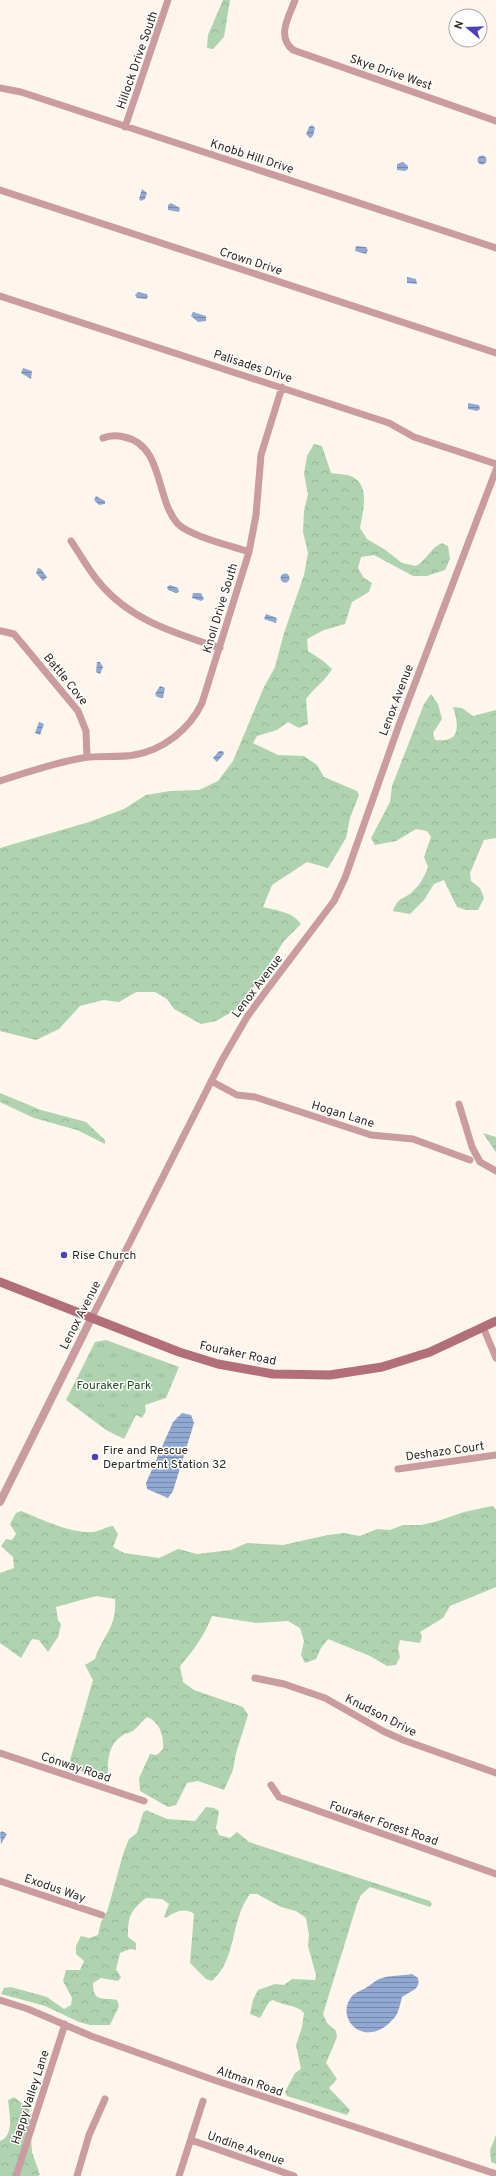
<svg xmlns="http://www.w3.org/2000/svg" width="496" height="2176" font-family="Overpass,sans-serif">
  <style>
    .forest { fill: url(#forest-crowns) }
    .park { fill: url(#park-tufts) }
    .water { fill: url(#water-rules) }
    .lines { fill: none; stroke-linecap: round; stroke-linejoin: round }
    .minor { stroke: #cb9ba2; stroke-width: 7 }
    .tertiary { stroke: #cb9ba2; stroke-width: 8 }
    .secondary { stroke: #b26e79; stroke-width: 9 }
    .poi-dot { fill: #5041b8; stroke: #fff; stroke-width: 1.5 }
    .labels { text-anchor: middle; stroke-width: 3; stroke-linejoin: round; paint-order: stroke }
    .street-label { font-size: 12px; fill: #312921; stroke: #fff }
    .poi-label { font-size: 12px; fill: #312921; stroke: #fff; text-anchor: start }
    .park-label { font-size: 12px; fill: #1b5120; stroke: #fff }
  </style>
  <defs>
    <pattern id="forest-crowns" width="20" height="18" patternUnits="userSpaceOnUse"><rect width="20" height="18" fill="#afd3ae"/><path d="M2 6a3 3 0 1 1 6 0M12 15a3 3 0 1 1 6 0" fill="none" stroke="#97b595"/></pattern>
    <pattern id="park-tufts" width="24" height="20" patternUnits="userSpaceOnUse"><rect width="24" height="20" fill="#afd3ae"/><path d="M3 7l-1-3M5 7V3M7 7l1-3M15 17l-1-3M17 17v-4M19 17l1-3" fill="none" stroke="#97b595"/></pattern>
    <pattern id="water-rules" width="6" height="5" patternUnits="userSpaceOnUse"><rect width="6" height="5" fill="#91a8d3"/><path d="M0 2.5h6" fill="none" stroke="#7789ab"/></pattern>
  </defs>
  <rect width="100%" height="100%" fill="#fef5ed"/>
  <path class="forest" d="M223,0H230L224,37L213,49L207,48L208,35Z
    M314,444L322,446L331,473C336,474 342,474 347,475C372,481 363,511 360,528L367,539L384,549L402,563L416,566C427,560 430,548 442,543L448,546L450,559L445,570L427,576H413L374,555L361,557L358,568L364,578L372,583L369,592L352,602L345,624L324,630L307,639L308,651L322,660L332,669C326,680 314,688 306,699L308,724L299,728L288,722L277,730L257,736L253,743L278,755L304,756L317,765L324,777L357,791L359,795L350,818L346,838L328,868L307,862L272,885L263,907C277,911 292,911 301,924L284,941L259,980L235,1010L216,1021L201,1024L174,1009L167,999L155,992H136L119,1002L103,1000L80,1006L59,1029L36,1040L0,1031V848L89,822L124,809L146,795L170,791L199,790L218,781L233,761L264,687L275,667L284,633L304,575L308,553L303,532L304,511L308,494L304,474L307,456Z
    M431,694L438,704L442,719L433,733L435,740C461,743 459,726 453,707L462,708L473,716L496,710V838L484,840L470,873L471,881L480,888L484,898L478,910H466L457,907L444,880L434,884L424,900L410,914L393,911C398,897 403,900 412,892C420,885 424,877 428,867L424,857L431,837L427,831L416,829L396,841L375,845L371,838L390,802L392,786L424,704Z
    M0,1093L41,1110L86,1122L105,1140V1144L77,1130L34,1118L0,1102Z
    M483,1133L496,1137V1152L495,1151Z
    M492,1506L496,1509V1587L450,1606L443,1618L420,1632L422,1636L420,1643L400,1640L398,1649L400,1657L396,1665L387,1666L370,1656L328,1639L321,1648L316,1659L305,1663L301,1655L304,1641L300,1628L288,1621L256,1623L212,1616C204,1636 194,1650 180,1666L183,1682L194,1690L243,1707L248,1715L236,1753L233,1770L224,1790L198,1781L187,1783L176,1805L168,1807L140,1791L139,1778L150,1754L157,1755L163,1749C164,1736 160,1722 147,1717C142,1721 139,1726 134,1730C131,1733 126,1733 123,1735C109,1743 107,1760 108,1775L104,1780L73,1768L70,1760L93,1680L85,1665L95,1659C103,1634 117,1629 115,1599L96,1596L56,1607L58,1620L61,1624L58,1637L48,1652L39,1640L32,1639L21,1658L0,1643V1573L14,1568L13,1557L1,1546L6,1539L12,1540L16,1534L10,1524L16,1513L21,1511C44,1520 68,1533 93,1532C97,1532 106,1527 113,1526L118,1534L113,1547L124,1553L159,1558L178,1549L197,1554L231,1550L247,1543L283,1545L328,1535L344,1533L360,1536L377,1529L390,1530L403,1525H421L438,1521L464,1512Z
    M206,1807L214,1808L219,1811L216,1828L219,1835L230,1838L237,1832L249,1842L430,1901L432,1904L430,1907L370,1887L361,1895L357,1904L323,2014L327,2023L336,2031L337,2037L326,2063L337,2079L329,2088L350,2110L347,2115L287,2096L285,2092L295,2073L301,2069L296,2045L302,2027L304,2013C296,2004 283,2006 273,2000L269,2002L260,2018L250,2014L253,2000L258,1990L275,1984L284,1985L292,1979L315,1980L316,1975L308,1946L309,1935L306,1918L296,1911L281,1907L257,1894H250C229,1923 238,1957 212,1981L206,1979L190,1963L194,1914C184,1907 175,1912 166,1918L164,1917L169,1904L162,1899L146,1898C130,1911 128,1916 128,1937L136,1943V1950L130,1949L120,1953L116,1969L121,1977L118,1981L101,1978L93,1983C93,2003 103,1997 117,2000L119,2006L110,2025H90L79,2022L45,2006L1,1994L4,1988L11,1987L47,1997L64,2009L71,2005L72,1998L63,1981L66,1970H80L84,1961L76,1954V1946L81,1936L89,1938L98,1935L101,1922L107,1912L124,1851L129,1839L137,1833L143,1813L146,1810L167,1819L195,1821Z
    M14,2097L29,2109L32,2152L40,2175L37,2176H0V2141C15,2136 9,2111 8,2100Z
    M496,2135V2164L491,2162L490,2150Z"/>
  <path class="park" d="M106,1340L179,1367L166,1398L145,1405L146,1411L142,1418L136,1415L124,1439L106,1430L66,1400L95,1342Z"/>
  <path class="water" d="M312,125L315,128L313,136L310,138L306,134L309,127Z
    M477.5 160a4.5 4.5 0 1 1 9 0a4.5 4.5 0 1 1-9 0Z
    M403,162L408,166V169L405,171L397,170V164Z
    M142,189L147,193L145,199L141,201L139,199Z
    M171,203L180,208L179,212L168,210V205Z
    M356,246L366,247L368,250L366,254L355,251Z
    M407,277L416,279L417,284L407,283Z
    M138,292L147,294L148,297L146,299L137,298L135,295Z
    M193,312L206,316V321L198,322L191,316Z
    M23,368L32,371L31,379L21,373Z
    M468,403L479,405L480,409L477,411L468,409Z
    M96,496L105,501V504L99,505L94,500Z
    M38,568L41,569L47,577L43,581L36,573Z
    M280.5 578a4.5 4.5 0 1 1 9 0a4.5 4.5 0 1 1-9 0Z
    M170,585L178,588L179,592L176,593L168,590L167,587Z
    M193,593H201L204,599L201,601L192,598Z
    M266,614L277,618L276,623L264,619Z
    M97,662H100L103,667L100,674L96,672Z
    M160,686L165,688L163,698L157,697L155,694Z
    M39,722L44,724L40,735L35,733Z
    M219,751H223L224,754L217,762L213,758Z
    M182,1413L191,1415L194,1423L173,1491L168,1498L147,1489L146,1483L173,1422Z
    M2,1831L7,1834L1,1844L0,1833Z
    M412,1974L418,1978C421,1990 410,1991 402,1997C400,2004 399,2012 395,2017C366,2053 332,2017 353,1995C358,1991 363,1990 369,1986C372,1984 375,1981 379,1979C389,1975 401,1976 412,1974Z"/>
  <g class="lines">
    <path class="minor" d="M295,0C289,17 276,36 293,50L496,121
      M0,88L21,92L496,248
      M125,127L168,0
      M0,190L496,353
      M0,296L389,423L414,437L496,464
      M103,438C110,435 116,435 124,437C164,445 155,499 178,524C190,536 232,546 249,552
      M71,541C80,554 88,569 98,581C129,620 175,633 220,648
      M1,631L14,634L78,711L86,731L87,757
      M0,781C27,772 54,763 82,758C99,755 117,758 134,755C163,750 189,730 202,703L249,552L256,515L261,455L282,387
      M211,1081L237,1095L255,1097L371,1135L413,1139L470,1160
      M459,1104L472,1147L480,1162L496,1171
      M92,1317L222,1060L247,1017L266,991L334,901L345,878L399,725L496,470
      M483,1327L496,1358
      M398,1469L496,1455
      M255,1678L284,1684L325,1698L383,1731L403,1740L496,1773
      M0,1753L144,1801
      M271,1785L279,1797L496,1874
      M0,1881L102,1915
      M0,2000L28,2009L91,2036L211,2079L496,2174
      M191,2140L294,2176
      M16,2176L65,2024
      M77,2176L89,2135L105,2099
      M179,2176L203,2101"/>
    <path class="tertiary" d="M0,1502L92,1317"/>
    <path class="secondary" d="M0,1282L179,1352L218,1364L273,1374L330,1375L382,1367L430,1352L496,1321"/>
  </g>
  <g class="poi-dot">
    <circle cx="64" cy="1255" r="4"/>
    <circle cx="95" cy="1457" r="4"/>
  </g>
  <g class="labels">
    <g class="street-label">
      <text transform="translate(137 60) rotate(-71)" y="4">Hillock Drive South</text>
      <text transform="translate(391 72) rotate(19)" y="4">Skye Drive West</text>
      <text transform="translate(252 156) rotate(18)" y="4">Knobb Hill Drive</text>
      <text transform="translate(251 261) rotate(18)" y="4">Crown Drive</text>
      <text transform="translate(253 366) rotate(18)" y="4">Palisades Drive</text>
      <text transform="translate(220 608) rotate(-73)" y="4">Knoll Drive South</text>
      <text transform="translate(66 679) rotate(51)" y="4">Battle Cove</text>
      <text transform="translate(396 700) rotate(-69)" y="4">Lenox Avenue</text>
      <text transform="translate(257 986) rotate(-53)" y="4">Lenox Avenue</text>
      <text transform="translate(343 1114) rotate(17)" y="4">Hogan Lane</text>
      <text transform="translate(80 1315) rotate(-63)" y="4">Lenox Avenue</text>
      <text transform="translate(238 1353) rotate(12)" y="4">Fouraker Road</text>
      <text transform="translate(445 1451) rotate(-8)" y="4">Deshazo Court</text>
      <text transform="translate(381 1715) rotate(27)" y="4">Knudson Drive</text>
      <text transform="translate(76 1767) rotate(18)" y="4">Conway Road</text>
      <text transform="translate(384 1823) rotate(19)" y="4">Fouraker Forest Road</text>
      <text transform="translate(55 1888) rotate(19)" y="4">Exodus Way</text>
      <text transform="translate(250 2081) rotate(19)" y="4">Altman Road</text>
      <text transform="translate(30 2097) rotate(-72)" y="4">Happy Valley Lane</text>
      <text transform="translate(246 2148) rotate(19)" y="4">Undine Avenue</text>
    </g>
    <g class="poi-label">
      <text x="72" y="1259">Rise Church</text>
      <text x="103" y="1454">Fire and Rescue<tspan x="103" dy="14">Department Station 32</tspan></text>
    </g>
    <g class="park-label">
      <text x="114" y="1389">Fouraker Park</text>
    </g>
  </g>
  <g transform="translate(468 28) rotate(289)"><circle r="19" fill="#ffffff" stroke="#ada9a6"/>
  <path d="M0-3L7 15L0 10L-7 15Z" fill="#5041b8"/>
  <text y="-6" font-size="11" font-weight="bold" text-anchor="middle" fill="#312921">N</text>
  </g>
</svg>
